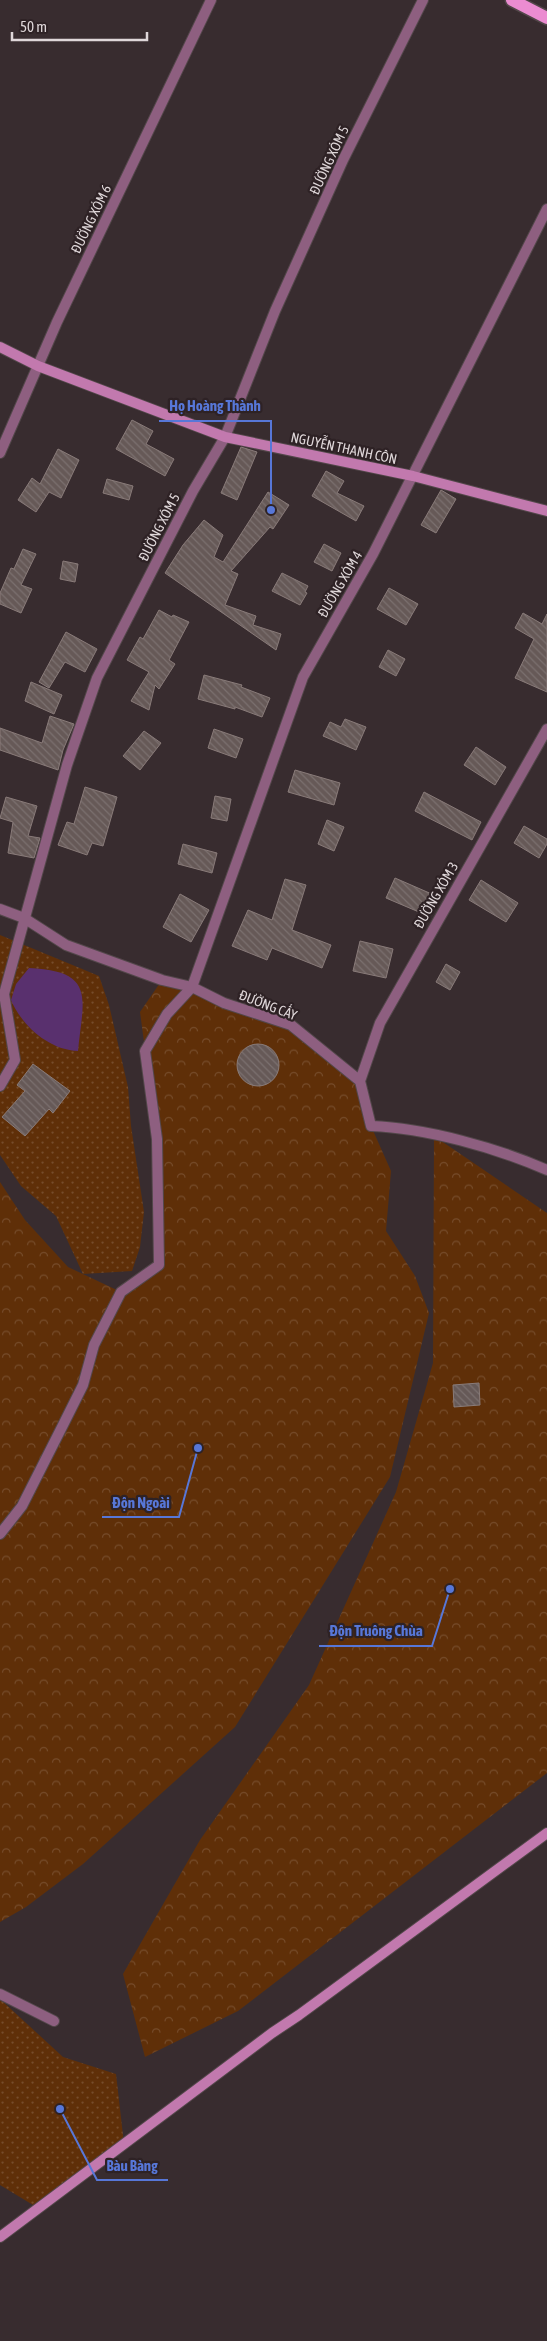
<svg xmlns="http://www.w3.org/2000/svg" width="547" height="2341" font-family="'Asap Condensed',sans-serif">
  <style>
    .grass { fill: url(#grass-dots) }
    .forest { fill: url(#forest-crowns) }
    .water { fill: #59306e }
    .building { fill: url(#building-back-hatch); stroke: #897b79 }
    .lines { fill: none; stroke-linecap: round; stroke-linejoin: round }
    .street-casing { stroke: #53474a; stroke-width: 12 }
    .secondary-casing { stroke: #53474a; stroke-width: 12 }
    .primary-casing { stroke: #53474a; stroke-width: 15 }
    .street { stroke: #8e5f80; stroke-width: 10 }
    .secondary { stroke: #c279ae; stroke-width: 10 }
    .primary { stroke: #eb8cd1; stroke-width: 12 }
    .labels { text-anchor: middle; stroke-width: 4.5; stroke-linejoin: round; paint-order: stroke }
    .street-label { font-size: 14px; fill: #dfd7d9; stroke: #2e2225 }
    .leader { fill: none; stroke: #5777d8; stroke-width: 2 }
    .callout-dot { fill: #5777d8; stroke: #2e2225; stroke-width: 2 }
    .callout-label { font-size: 15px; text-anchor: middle; font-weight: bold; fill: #5777d8; stroke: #2e2225; stroke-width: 4.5; stroke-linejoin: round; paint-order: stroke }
  </style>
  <defs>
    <pattern id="grass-dots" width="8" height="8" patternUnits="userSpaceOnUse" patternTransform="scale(1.25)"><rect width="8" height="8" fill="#5f2f08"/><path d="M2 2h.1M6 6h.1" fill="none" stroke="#764c2b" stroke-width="1.8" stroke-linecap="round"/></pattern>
    <pattern id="forest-crowns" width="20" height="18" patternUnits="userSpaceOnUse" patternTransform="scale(1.25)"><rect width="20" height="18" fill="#5f2f08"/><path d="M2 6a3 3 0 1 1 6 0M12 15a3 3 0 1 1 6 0" fill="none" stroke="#764c2b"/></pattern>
    <pattern id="building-back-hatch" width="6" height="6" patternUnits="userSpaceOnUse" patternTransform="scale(1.25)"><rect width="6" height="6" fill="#665957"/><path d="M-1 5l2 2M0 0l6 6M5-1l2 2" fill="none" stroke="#7b706f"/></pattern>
  </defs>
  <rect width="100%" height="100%" fill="#382c2f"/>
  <path class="grass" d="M0,935L99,976L109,1005L128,1087L131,1126L144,1212L140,1247L132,1271L83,1274L56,1216L21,1186L0,1155Z
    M0,1999L63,2057L116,2074L124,2144L38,2208L0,2185Z"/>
  <path class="forest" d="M162,980L291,1025L360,1081L371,1126L391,1171L386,1231L415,1276L429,1313L390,1477L235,1727L83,1864L26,1907L0,1922V1182L25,1220L68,1267L121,1292L159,1265L157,1139L140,1012Z
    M434,1136L547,1213V1773L238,2011L145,2057L123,1974L200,1840L309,1685L396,1492L433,1363Z"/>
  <path class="water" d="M29,968C97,971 83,999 78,1051C49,1050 22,1026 11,1000L16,984Z"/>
  <path class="building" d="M132,420L153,431L146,444L174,459L165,476L116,449Z
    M241,447L257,452L237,500L221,493Z
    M58,449L79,460L61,498L49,492L36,512L18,500L32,478L40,484Z
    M326,471L344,481L337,493L364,506L356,521L312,496Z
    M107,479L133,486L129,500L103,493Z
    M441,490L456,499L436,533L421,525Z
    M268,492L289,505L273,529L270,527L231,571L238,574L225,605L256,616L253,625L281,634L276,650L165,573L183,545L204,520L223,535L214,557L223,562Z
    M324,544L341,553L332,571L314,562Z
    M23,549L36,554L21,585L32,589L21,613L0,604V593L11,568L14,569Z
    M63,561L78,564L75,582L60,579Z
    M282,573L308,586L305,592L307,593L300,605L272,591Z
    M389,588L418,604L406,625L377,609Z
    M159,610L172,617L173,615L189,622L169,660L175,664L159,689L155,685L149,710L131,701L149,672L127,660L140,637L143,639Z
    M523,613L542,624L547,614V692L515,678L534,639L515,628Z
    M66,632L97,649L85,672L65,662L49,688L39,682Z
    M388,650L405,659L396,676L379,667Z
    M204,675L242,685L241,687L270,698L262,717L235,707V709L198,699Z
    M31,682L62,695L54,714L25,701Z
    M50,716L74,724L63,750L58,770L0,750V728L42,743Z
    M345,719L366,727L356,750L323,736L330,722L341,727Z
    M214,729L243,739L236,758L208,748Z
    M144,731L161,743L140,770L123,756Z
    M476,747L506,767L495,785L464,765Z
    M295,770L340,783L334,805L288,792Z
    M85,787L117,797L103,846L92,843L87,855L58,845L67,822L74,824Z
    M424,792L481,822L472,840L415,811Z
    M215,796L231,799L227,821L211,818Z
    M6,797L37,806L28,836L40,838L34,858L8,853L13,822L0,818Z
    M327,820L344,827L334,851L318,844Z
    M524,826L547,839V844L539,858L514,843Z
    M183,844L217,853L212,873L178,864Z
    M395,878L434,895L426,915L386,898Z
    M285,879L306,885L292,930L331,945L322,968L272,948L267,960L232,946L248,910L272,920Z
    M481,880L518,903L506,922L469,900Z
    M180,894L209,910L191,942L163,927Z
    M360,941L393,949L386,978L353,971Z
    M446,964L460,972L450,990L436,982Z
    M237 1065a21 21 0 1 1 42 0a21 21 0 1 1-42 0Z
    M33,1064L70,1091L53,1113L49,1109L25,1136L2,1117L25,1091L17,1085Z
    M479,1383L480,1405L454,1407L453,1385Z"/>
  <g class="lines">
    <g class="street-casing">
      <path id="street" d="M0,453L57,322L211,0
        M0,909L24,918L66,945L162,980L192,987L224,1003L291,1025L360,1081L371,1126C426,1128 497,1148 547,1170
        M360,1081L380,1023L547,729
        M0,1086L15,1060L4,994L67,765L97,678L193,491L225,437L275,311L343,160L423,0
        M0,1534L22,1506L65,1421L83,1385L94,1345L121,1292L159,1265L157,1139L145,1051L167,1014L192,987L303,677L373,554L547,209
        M0,1994L54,2021"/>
    </g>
    <g class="secondary-casing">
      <path id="secondary" d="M0,347L38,366L225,437L413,476L547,511
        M0,2237L272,2033L299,2015L547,1833"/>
    </g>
    <g class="primary-casing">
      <path id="primary" d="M512,0L547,18"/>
    </g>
    <use href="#street" class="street"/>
    <use href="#secondary" class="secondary"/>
    <use href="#primary" class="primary"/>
  </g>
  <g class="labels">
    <g class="street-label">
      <text transform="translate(329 160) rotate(-65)" y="5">ĐƯỜNG XÓM 5</text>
      <text transform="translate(91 219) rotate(-64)" y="5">ĐƯỜNG XÓM 6</text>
      <text transform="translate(344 448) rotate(12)" y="5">NGUYỄN THANH CÔN</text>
      <text transform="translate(159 527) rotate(-63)" y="5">ĐƯỜNG XÓM 5</text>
      <text transform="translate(340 584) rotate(-60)" y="5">ĐƯỜNG XÓM 4</text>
      <text transform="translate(436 895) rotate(-60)" y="5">ĐƯỜNG XÓM 3</text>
      <text transform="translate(268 1005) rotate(21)" y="5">ĐƯỜNG CẤY</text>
    </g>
  </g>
  <path class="leader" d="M271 510L271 421H159M198 1448L179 1517H102M450 1589L432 1646H319M60 2109L97 2180H168"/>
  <g class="callout-dot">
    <circle cx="271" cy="510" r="5"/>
    <circle cx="198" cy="1448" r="5"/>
    <circle cx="450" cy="1589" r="5"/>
    <circle cx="60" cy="2109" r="5"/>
  </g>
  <g class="callout-label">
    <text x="215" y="411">Họ Hoàng Thành</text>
    <text x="141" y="1508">Độn Ngoài</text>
    <text x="376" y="1636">Độn Truông Chùa</text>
    <text x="132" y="2171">Bàu Bàng</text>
  </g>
  <path d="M12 32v8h135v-8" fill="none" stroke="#dfd7d9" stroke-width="2.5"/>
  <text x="20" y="32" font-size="15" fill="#dfd7d9" stroke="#2e2225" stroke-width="4" paint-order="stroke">50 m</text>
</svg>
